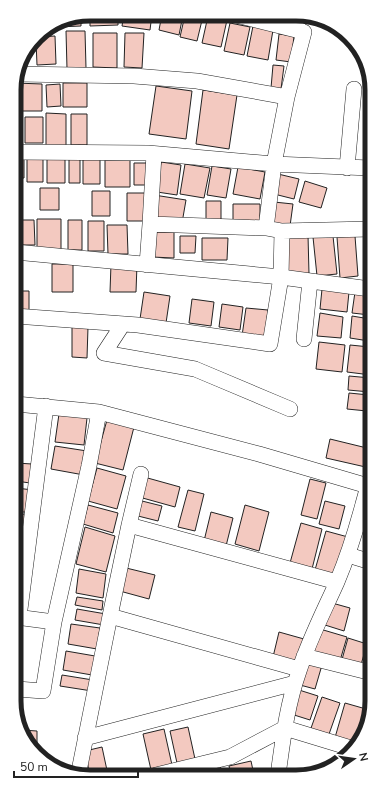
<svg xmlns="http://www.w3.org/2000/svg" width="386" height="791" font-family="'Nunito Sans',sans-serif">
  <style>
    .building { fill: #f3c9c0; stroke: #222 }
    .lines { fill: none; stroke-linecap: round; stroke-linejoin: round }
    .street-casing { stroke: #222; stroke-width: 16 }
    .street { stroke: #fff; stroke-width: 15 }
    .rim { fill: none; stroke: #222; stroke-width: 5 }
  </style>
  <rect width="100%" height="100%" fill="#fff"/>
  <path class="building" d="M90,14H118V25L90,26Z
    M124,14H152L150,30L122,26Z
    M162,14L183,15L179,35L159,30Z
    M185,15L203,16L197,41L180,37Z
    M208,16L227,20L221,47L202,43Z
    M81,17V26L57,27Z
    M230,23L250,27L244,55L224,51Z
    M253,26L273,30L268,60L247,56Z
    M66,31H85L86,68L67,69Z
    M93,33H117V68L93,67Z
    M125,33H144L142,68L124,67Z
    M279,34L294,36L291,62L276,60Z
    M55,36L56,64L37,65L36,41L38,37Z
    M273,65L284,66L281,89L271,88Z
    M15,83L42,84V111H15Z
    M63,83H87V107H63Z
    M60,84L61,106L47,107L46,85Z
    M156,86L192,91L186,139L149,134Z
    M203,90L237,95L229,149L196,144Z
    M46,113L66,114V146H46Z
    M15,114H21V145H15Z
    M71,114H87V145H71Z
    M25,117H43V143H25Z
    M15,156H24V178H15Z
    M27,157H43V182H27Z
    M83,158H100V184H83Z
    M47,159H65V183H47Z
    M69,159H80V183H69Z
    M105,160H130V187H105Z
    M161,162L181,165L177,195L157,192Z
    M134,163H150V185H134Z
    M185,164L210,168L204,198L180,194Z
    M212,166L231,169L226,198L207,195Z
    M238,167L265,172L260,199L233,194Z
    M278,174L299,179L294,199L274,194Z
    M305,181L327,188L321,208L299,202Z
    M15,187H17V212H15Z
    M40,188H59V210H40Z
    M92,191H110V216H92Z
    M127,193H147V221H127Z
    M154,195L186,200L182,223L151,219Z
    M206,201H221V222H206Z
    M274,202L293,204L290,226L271,224Z
    M233,204H260V222H233Z
    M37,219H61V249H37Z
    M15,220H34L35,245H15Z
    M68,220H82V250H68Z
    M88,221H104V251H88Z
    M107,225H127L128,254H108Z
    M152,232H174V258L152,257Z
    M287,235H308L309,274H288Z
    M180,236H196L195,253H180Z
    M333,236L337,274L317,276L313,237Z
    M355,236L358,276L340,278L337,237Z
    M202,238H228L227,260H202Z
    M52,264H73V292H52Z
    M111,264H137L136,292H110Z
    M322,289L349,292L347,312L320,309Z
    M15,291H29V314H15Z
    M144,292L170,296L166,323L140,319Z
    M355,292L370,294V315L352,313Z
    M192,299L214,302L211,326L189,323Z
    M222,304L243,307L240,330L219,327Z
    M246,308L268,310L265,339L242,336Z
    M320,313L343,317L341,338L317,336Z
    M352,316L370,319L369,341L350,338Z
    M72,327H88L87,358L72,357Z
    M319,342L345,345L342,372L316,369Z
    M350,345L370,347L371,375L347,372Z
    M349,376L371,378L370,392L348,390Z
    M349,393L369,395L367,411L347,409Z
    M59,414L87,418L84,445L55,442Z
    M107,420L134,427L123,470L95,463Z
    M330,439L371,449L370,468L326,458Z
    M55,446L87,451L84,475L51,469Z
    M16,463L32,464L30,483L16,481Z
    M97,468L126,476L117,509L88,501Z
    M144,477L180,487L175,507L139,497Z
    M310,479L326,483L317,519L301,515Z
    M16,488L33,490L31,513L16,511Z
    M188,490L204,494L195,531L178,527Z
    M142,501L162,506L158,521L138,516Z
    M325,501L345,506L339,529L319,524Z
    M88,505L118,513L113,533L83,524Z
    M245,505L269,512L259,551L235,544Z
    M211,512L233,518L226,546L204,541Z
    M16,513L29,515L27,534L16,533Z
    M301,523L322,529L312,569L290,563Z
    M85,527L115,536L106,572L76,564Z
    M326,531L348,537L338,576L315,570Z
    M122,567L155,575L149,599L116,590Z
    M79,569L106,574L103,598L76,593Z
    M77,597L103,601L102,610L75,605Z
    M332,603L350,608L344,631L325,625Z
    M77,609L106,614L104,625L75,620Z
    M71,624L100,628L97,649L68,644Z
    M320,629L347,637L339,664L313,656Z
    M279,632L304,639L298,663L273,657Z
    M348,638L367,644L360,668L341,663Z
    M370,642H372V671L363,668Z
    M66,651L95,656L92,675L63,670Z
    M307,661L322,665L315,689L300,685Z
    M62,675L93,680L92,691L60,686Z
    M299,690L318,696L310,720L291,714Z
    M322,697L340,703L328,737L310,731Z
    M345,703L366,709L355,747L334,741Z
    M188,727L195,759L177,763L170,731Z
    M164,729L172,765L151,770L143,734Z
    M22,730L37,731V753Z
    M102,747L108,775L90,776L85,751Z
    M251,761L254,775H231L229,766Z
    M220,766L222,775H195L194,773Z"/>
  <g class="lines">
    <g class="street-casing">
      <path id="street" d="M236,15L304,32L287,97L274,164L266,228L282,231L370,229
        M296,30L300,15
        M18,74L134,76L197,81L287,97
        M15,152L148,153L274,164L370,168
        M347,168L354,89
        M150,224L154,154
        M15,252L281,277L370,289
        M147,265L150,224L266,228
        M15,316L138,325L270,344L281,277L282,231
        M123,324L104,353L195,369L290,409
        M304,339L310,281
        M16,404L99,412L259,454L368,486L363,504L371,506
        M129,525L141,474
        M348,555L371,562
        M110,616L129,525L337,582
        M16,617L54,622
        M19,617L46,406
        M304,656L372,673
        M17,689L43,691L54,622L89,466L99,412
        M85,738L295,683
        M156,775L230,757L285,728L354,749
        M278,775C283,739 287,705 299,671C309,640 324,611 337,582C348,556 356,530 363,504
        M78,776L110,616L299,669"/>
    </g>
    <use href="#street" class="street"/>
  </g>
  <path d="M0 0H386V791H0ZM90 21H296A69 69 0 0 1 365 90V701A69 69 0 0 1 296 770H90A69 69 0 0 1 21 701V90A69 69 0 0 1 90 21Z" fill="#fff" fill-rule="evenodd"/>
  <path class="rim" d="M90 21H296A69 69 0 0 1 365 90V701A69 69 0 0 1 296 770H90A69 69 0 0 1 21 701V90A69 69 0 0 1 90 21Z"/>
  <g transform="translate(354 759) rotate(77)" stroke="#ffffff" stroke-width="3" paint-order="stroke">
  <path d="M0-3L7 15L0 10L-7 15Z" fill="#222222"/>
  <text y="-6" font-size="11" font-weight="bold" text-anchor="middle" fill="#222222">N</text>
  </g>
  <path d="M14 771v6h124v-6" fill="none" stroke="#222222" stroke-width="2"/>
  <text x="20" y="771" font-size="12" fill="#222222" stroke="#ffffff" stroke-width="3" paint-order="stroke">50 m</text>
</svg>
